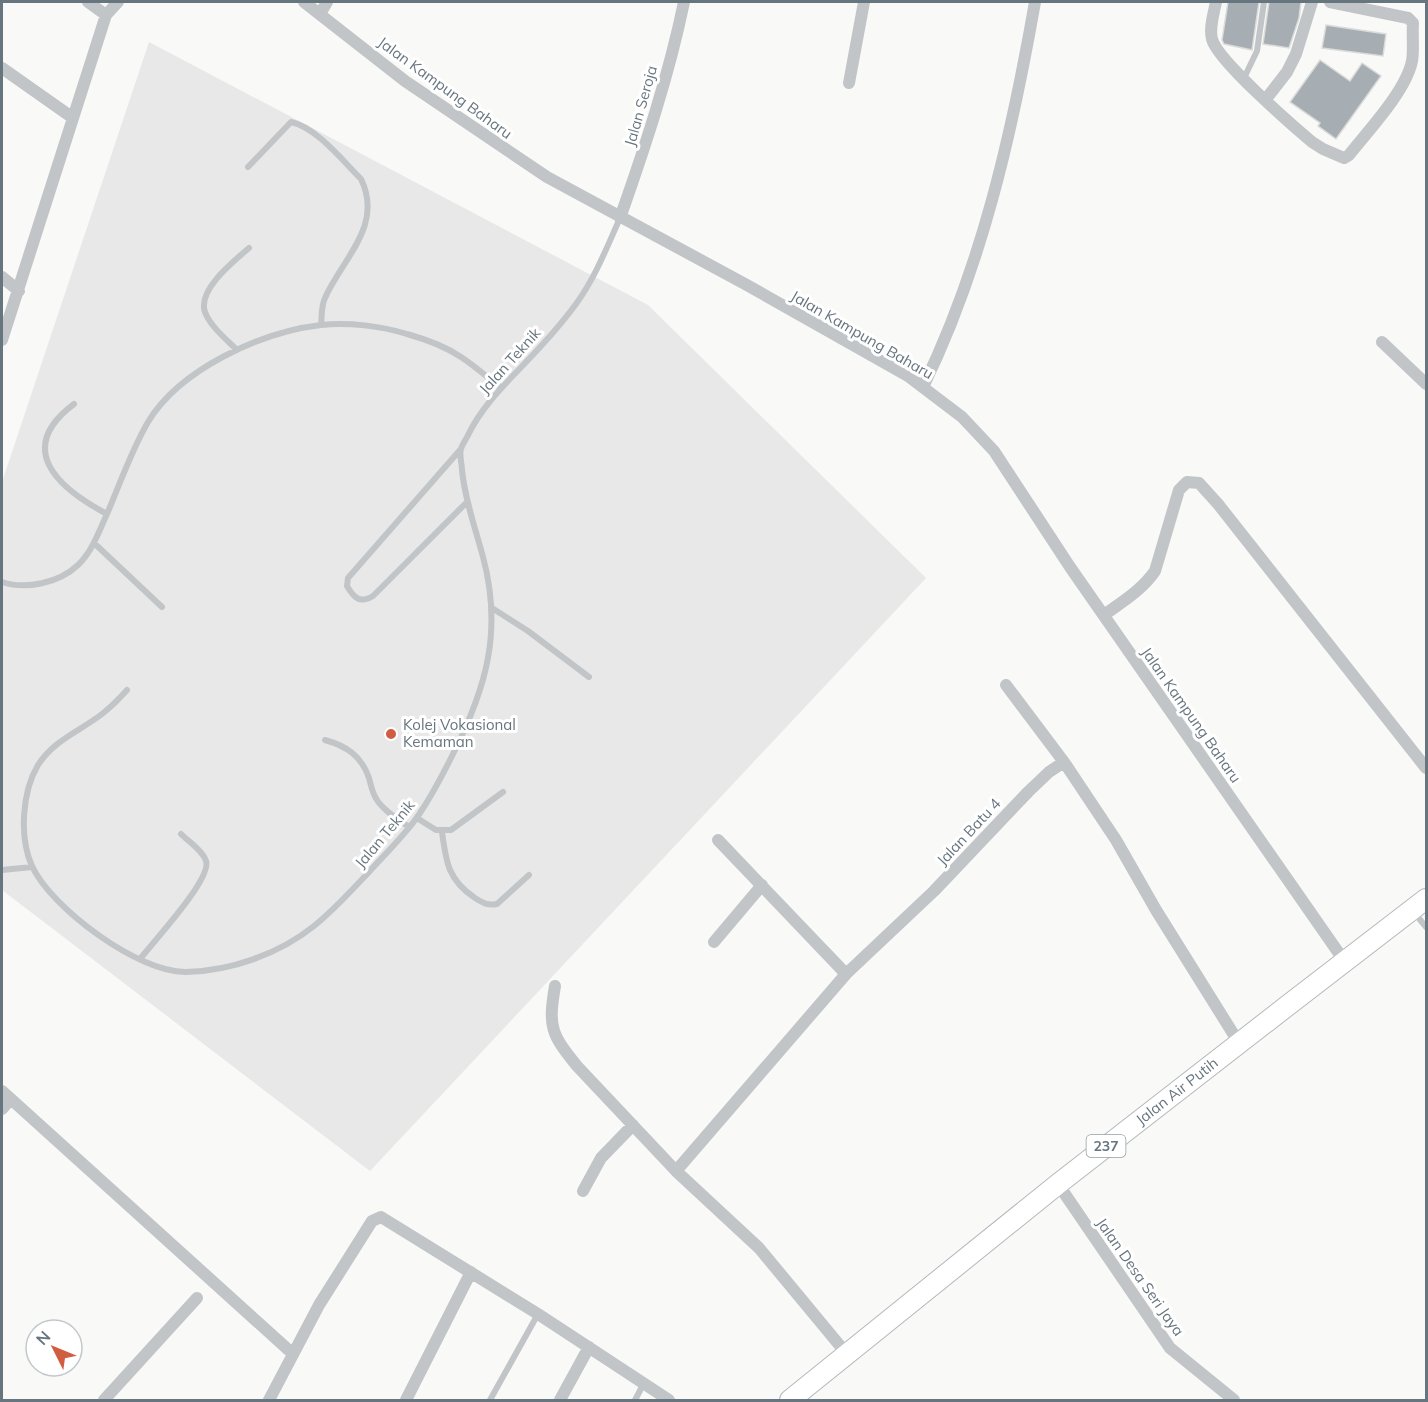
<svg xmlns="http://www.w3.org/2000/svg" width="1428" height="1402" font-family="Mulish,sans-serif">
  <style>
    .built { fill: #e7e8e7 }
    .building { fill: #a7aeb3; stroke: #dbdbd9; stroke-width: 1.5 }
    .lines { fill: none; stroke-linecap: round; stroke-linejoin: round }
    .primary-casing { stroke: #b5b9bc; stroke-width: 22 }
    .service { stroke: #c1c5c8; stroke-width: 6 }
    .minor { stroke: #c1c5c8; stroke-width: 12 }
    .primary { stroke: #fff; stroke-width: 20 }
    .poi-dot { fill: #d15d40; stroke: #fff; stroke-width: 2 }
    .labels { text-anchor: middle; stroke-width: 6; stroke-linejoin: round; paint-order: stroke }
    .shield { fill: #fff; stroke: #959ea5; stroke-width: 1.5 }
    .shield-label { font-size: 14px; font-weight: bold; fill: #67757f }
    .street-label { font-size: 15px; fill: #67757f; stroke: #fff }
    .poi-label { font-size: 15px; fill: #67757f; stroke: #fff; text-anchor: start }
  </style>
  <rect width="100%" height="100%" fill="#f9f9f7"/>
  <path class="built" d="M149,42L648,305L926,578L370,1171L2,890V482Z"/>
  <path class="building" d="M1228,2H1259L1252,50L1224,44L1222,40Z
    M1269,2H1301L1299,18L1289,48L1263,44Z
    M1326,25L1386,34L1383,56L1322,48Z
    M1320,60L1350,81L1362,63L1381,76L1336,139L1318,126L1320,123L1290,102Z"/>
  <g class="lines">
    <g class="primary-casing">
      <g id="primary">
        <path id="s1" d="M790,1400L1058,1184L1287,1006L1426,899"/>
      </g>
    </g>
    <path class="service" d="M1244,78L1257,51L1264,2
      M248,167L291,122C316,127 343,161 361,179C384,226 342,259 325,298C321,306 322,316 321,325
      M236,349C226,339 210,326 205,312C197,290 235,260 249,248
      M74,404C14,449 58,488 107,514
      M460,450L348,578L347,586C354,598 360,604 373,596L467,502
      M94,543L162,607
      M2,582C26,590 59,583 78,565C92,552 99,531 107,514C120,484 131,451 148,422C180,369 261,332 321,325C348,322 381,326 407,334C425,339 446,347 461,357C475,366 488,378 501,388
      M492,608L528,631L589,677
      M127,690C119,699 111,707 102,714C80,731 54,740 38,765C22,792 19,837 32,866C51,908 139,973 186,972C231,971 279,954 314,926C334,910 351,891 368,873C385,854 404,836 418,816C431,797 442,776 452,756C486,689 503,631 483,557C475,527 465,500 462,470C462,464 459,455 461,449C462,445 465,441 467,437C484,401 514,376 541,346C553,333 565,319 576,304C595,278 607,247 620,218
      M325,740C346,746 361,755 369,778C371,785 372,793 377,800C384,811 398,819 409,827
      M417,818L436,830H451L503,792
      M442,832C446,862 448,880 475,898C483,903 488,906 497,904L529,875
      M2,870L32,867
      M1413,911L1426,927
      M140,959C153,942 212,879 206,861C203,851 188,841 181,834
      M490,1400L538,1314
      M635,1400L644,1383"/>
    <path class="minor" d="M88,2L106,15
      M304,2L405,81L547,177L745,284L908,376L962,417L994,451L1070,567L1345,962
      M1216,2C1214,12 1209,28 1212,39C1217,60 1292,125 1312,142L1323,149L1344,158L1349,155C1368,131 1406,91 1412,61C1414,49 1412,35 1413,23L1408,18L1330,2
      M320,14L327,2
      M2,68L73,118
      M849,83L864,2
      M1266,99L1287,72L1296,54L1312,2
      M620,218C645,147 669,75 684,2
      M2,277L19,291
      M2,340L106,15L118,2
      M1382,342L1426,384
      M923,387C982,266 1012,133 1035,2
      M1104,615C1122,602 1142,590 1155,571L1179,490L1187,482L1199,483L1218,504L1426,768
      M1006,685L1064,762
      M718,840L846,974
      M714,942L762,885
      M555,986C548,1027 551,1034 577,1066L676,1171L759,1248L846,1353
      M2,1091L293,1354
      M2,1109L11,1099
      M676,1171L846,974L934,891L1028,792L1049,772L1064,762L1116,840L1156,910L1239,1043
      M1058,1184L1170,1348L1234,1400
      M583,1191L601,1158L633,1125
      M104,1400L197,1298
      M269,1400L319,1305L372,1221L381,1217L538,1314L669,1400
      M406,1400L471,1272
      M560,1400L589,1347"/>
    <use href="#primary" class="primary"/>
  </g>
  <circle class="poi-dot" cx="391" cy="734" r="6"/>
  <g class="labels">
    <rect class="shield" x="1086.5" y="1135" width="39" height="22" rx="4.5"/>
    <g class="shield-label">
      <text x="1106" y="1151">237</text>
    </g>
    <g class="street-label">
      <text transform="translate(445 88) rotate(36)" y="5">Jalan Kampung Baharu</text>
      <text transform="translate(641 106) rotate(-74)" y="5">Jalan Seroja</text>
      <text transform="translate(862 335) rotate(30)" y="5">Jalan Kampung Baharu</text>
      <text transform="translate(510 361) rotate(-48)" y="5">Jalan Teknik</text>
      <text transform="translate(1191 715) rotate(55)" y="5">Jalan Kampung Baharu</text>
      <text transform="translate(969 832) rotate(-47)" y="5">Jalan Batu 4</text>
      <text transform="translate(385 834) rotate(-50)" y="5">Jalan Teknik</text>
      <text dy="5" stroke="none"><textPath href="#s1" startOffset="495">Jalan Air Putih</textPath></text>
      <text transform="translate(1140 1277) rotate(55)" y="5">Jalan Desa Seri Jaya</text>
    </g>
    <g class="poi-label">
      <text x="403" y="730">Kolej Vokasional<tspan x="403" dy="17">Kemaman</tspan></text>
    </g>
  </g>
  <rect width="1428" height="1402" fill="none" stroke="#67757f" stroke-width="6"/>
  <g transform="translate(54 1348) rotate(313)"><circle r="28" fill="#ffffff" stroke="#c2c8cc" stroke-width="1.5"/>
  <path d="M0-4.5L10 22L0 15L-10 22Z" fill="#d15d40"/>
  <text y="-9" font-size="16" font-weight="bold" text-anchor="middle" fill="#67757f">N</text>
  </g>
</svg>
